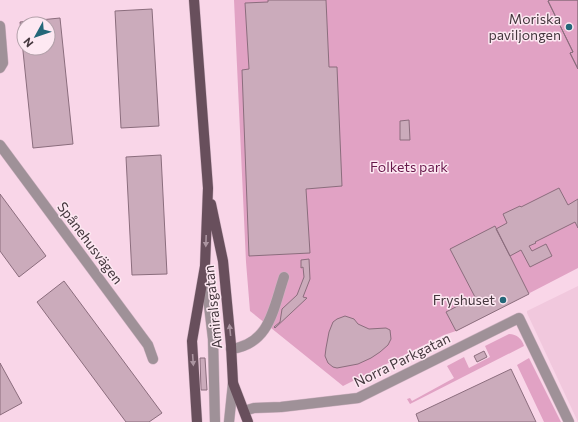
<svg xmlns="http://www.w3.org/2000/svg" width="578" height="422" font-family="Commissioner,sans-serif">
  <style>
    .built { fill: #f1c8dd }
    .green { fill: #e1a2c4 }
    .building { fill: #cbabbb; stroke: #8b6d7d; fill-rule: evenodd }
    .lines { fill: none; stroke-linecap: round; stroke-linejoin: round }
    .minor-casing { stroke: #d1b3c3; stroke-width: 11 }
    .major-casing { stroke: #d1b3c3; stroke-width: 11 }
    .minor { stroke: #9f9198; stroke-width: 10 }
    .major { stroke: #684f5c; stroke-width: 10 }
    .oneway { fill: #ab94a0 }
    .poi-dot { fill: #246779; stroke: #fde8f2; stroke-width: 1.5 }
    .labels { text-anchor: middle; stroke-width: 3; stroke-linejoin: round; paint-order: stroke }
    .poi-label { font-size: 14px; fill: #45373e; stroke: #fde8f2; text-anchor: end }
    .park-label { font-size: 14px; fill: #68184b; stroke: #fde8f2 }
    .street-label { font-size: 14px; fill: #45373e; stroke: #fde8f2 }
  </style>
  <rect width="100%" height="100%" fill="#f9d6e8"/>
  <path class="built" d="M578,286V422L527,313V311Z"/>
  <path class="green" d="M234,0H578V268L456,331L444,335L343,386L250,311L246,262Z
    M509,334C517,334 522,339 524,346L410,404L407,399L410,398L412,401L454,378L447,366L464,357L469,368L490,357L485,346Z
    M529,358L561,422H544L517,365Z"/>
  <path class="building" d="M268,0H326L329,67H337L342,186L306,189L310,253L249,256L242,70L249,69L245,3L268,2Z
    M550,0H578V69L570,53L573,52L548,1Z
    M550,0H578V69L570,53L573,52L548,1Z
    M152,9L159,126L121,128L115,11Z
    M60,18L73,144L33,148L20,22ZM24,24H48V48H24Z
    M409,120L410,140H400V121Z
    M161,155L167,274L132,275L126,157Z
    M559,188L568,205L578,199V228L575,222L535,242L536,243L529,246L532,251L546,244L552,256L530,267L521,250L510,256L496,229L507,223L503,214L520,206L521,207Z
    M0,194L46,256L19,277L0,251Z
    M495,226L529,294L456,331L446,312L475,297L450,249Z
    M309,259L310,279L303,297L307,298L275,328L274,327L280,322L282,309L297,295L304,277L303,267L301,268V260Z
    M64,281L162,413L149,422H126L37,302Z
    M345,316L354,319L358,324L369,329L386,328L390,330L391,339L388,345L380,352L371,358L358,364L337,368L333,367L328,363L325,356L326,348L329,332L333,322L337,319Z
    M484,351L487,357L477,362L474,356Z
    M200,358H205L207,390H201Z
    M0,363L22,403L0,415Z
    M511,369L536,422H419L416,414Z"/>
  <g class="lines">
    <g class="minor-casing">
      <path id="minor" d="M0,26L3,63L0,68
        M0,145L148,345L153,359
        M205,272L213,339L215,422
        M231,349C270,344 273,309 284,277
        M244,411L254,408L281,407L358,398L519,318L569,422
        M229,422L233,383"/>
    </g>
    <g class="major-casing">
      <path id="major" d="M194,0L208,188L205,266L192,341L197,422
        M211,204L223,261L231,345L233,383L248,422"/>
    </g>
    <use href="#minor" class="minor"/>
    <use href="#major" class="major"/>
  </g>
  <defs><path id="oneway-solid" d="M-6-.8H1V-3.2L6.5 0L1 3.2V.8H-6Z"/></defs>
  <g class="oneway">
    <use href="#oneway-solid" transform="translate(206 241) rotate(92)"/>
    <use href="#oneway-solid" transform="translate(230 330) rotate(-96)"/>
    <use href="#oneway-solid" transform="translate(193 360) rotate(86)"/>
  </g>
  <g class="poi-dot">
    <circle cx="569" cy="27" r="4"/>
    <circle cx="503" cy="300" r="4"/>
  </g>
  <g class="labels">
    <g class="poi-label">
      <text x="561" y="24">Moriska<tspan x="561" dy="16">paviljongen</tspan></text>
      <text x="495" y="305">Fryshuset</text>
    </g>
    <g class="park-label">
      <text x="409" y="172">Folkets park</text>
    </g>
    <g class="street-label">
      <text transform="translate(90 243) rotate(53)" y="5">Spånehusvägen</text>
      <text transform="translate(213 307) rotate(-96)" y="5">Amiralsgatan</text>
      <text transform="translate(402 360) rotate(-26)" y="5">Norra Parkgatan</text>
    </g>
  </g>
  <g transform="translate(36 36) rotate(230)"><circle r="19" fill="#fde8f2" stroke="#b3a1aa"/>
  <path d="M0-3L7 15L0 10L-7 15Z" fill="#246779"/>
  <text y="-6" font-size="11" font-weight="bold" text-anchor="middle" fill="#45373e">N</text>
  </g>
</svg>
